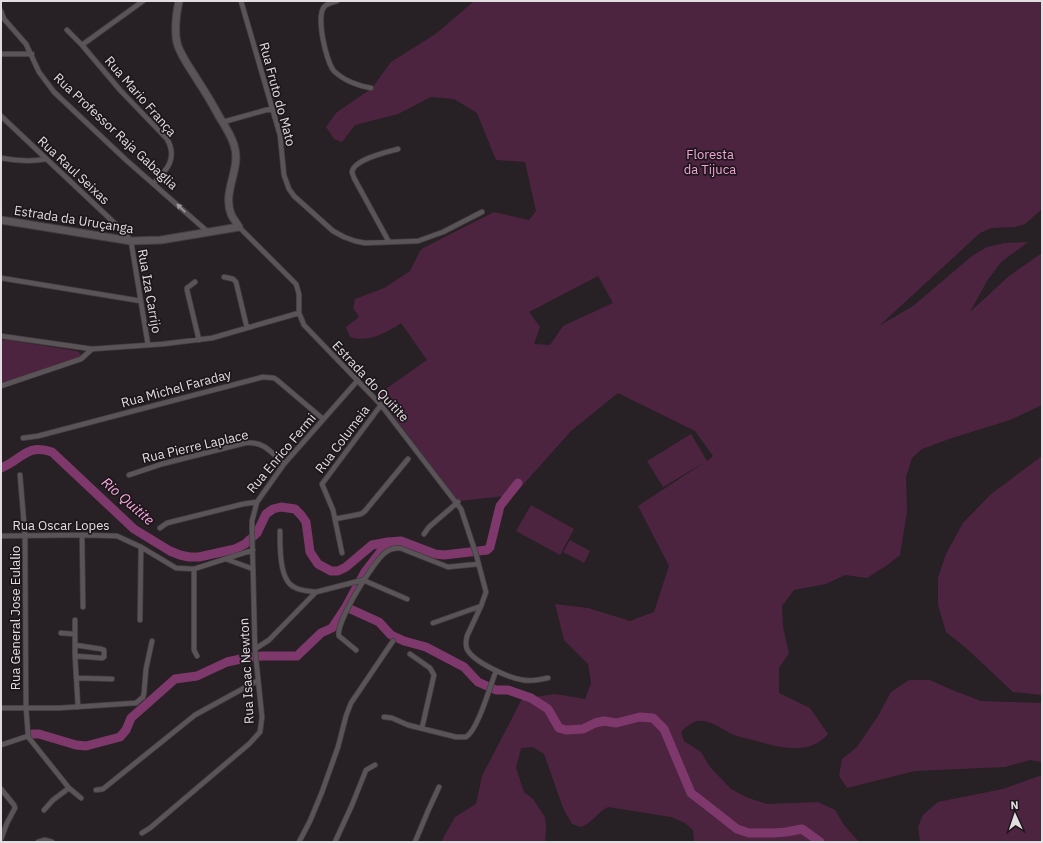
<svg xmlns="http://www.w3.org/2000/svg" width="1043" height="843" font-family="'IBM Plex Sans',sans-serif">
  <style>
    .green { fill: #4d2440; fill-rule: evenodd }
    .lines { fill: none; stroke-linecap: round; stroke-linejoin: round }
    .river { stroke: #7f386b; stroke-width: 9 }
    .street-casing { stroke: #423d40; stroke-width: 6 }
    .secondary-casing { stroke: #423d40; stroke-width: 9 }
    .street { stroke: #5a5358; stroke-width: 4.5 }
    .secondary { stroke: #5a5358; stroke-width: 7 }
    .oneway { fill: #9e989c }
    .labels { text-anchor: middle; stroke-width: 3.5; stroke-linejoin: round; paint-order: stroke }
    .street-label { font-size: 13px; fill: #e2dde0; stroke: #1d171b }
    .park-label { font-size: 13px; fill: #f6a4db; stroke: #1d171b }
    .water-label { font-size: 14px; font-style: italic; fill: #fdaae1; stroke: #1d171b }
  </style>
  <rect width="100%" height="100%" fill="#272024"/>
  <path class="green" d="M474,1H1042V209L1025,224L1015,227L991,228L980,233L879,326L913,306L972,256L987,247L1005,243L1028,242L1001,262L987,281L970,312L1009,276L1042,253V405L1010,420L952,438L922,449L912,458L906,477L907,512L900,555L886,566L867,578L845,575L826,584L794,590L782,606L783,627L789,653L779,668V693L810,708L828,734C808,757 778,747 753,740C746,738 738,737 732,734C723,730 715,723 704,721C694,719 687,726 681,732L684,741L701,752L710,767L731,789L748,798L767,804L818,802L835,810L844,825L859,842H694L693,830L685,823L671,817L608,807C596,813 594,822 581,827L572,824L563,808L544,754L533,747L521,748L516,768L524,792L533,799L545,817L546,828L545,842H441L455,817L476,804L482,776L522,699L555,694L585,699L591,683L588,664L564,640L555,604L588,608L630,621L654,612L669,566L638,506L705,462L663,487L647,461L691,434L707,461L713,456L695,431L618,393L571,431L514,495L458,501L395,418L387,404L377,395L427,360L401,323C387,333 367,343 350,337L346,327L359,317L353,308L355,299L384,288L410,271L420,251L423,248L494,212L529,220L536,211L525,162L496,160L477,113L454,99L431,97L398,114L355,125L342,142L334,139L326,127L336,113L372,88L391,62L437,33ZM598,276L613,303L563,326L550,345L534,344L540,327L529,312Z
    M1,340H8L77,351L81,354L79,358L1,384Z
    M1042,456V695L1013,692L966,648L946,632L938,605V578L946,554L963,523L991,494Z
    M531,505L574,529L560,555L516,531Z
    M570,540L590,551L584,563L563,552Z
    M909,680H930L952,690L981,701L1042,703V762L1030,760L1005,767L915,771L847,788L839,776L842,759L857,747L878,716L891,692Z
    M1042,775V842H921L920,841L918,827L923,815L938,802L1003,789Z"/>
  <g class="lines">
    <path class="river" d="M1,468C22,460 26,443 52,452L134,529L170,551L180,555L189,557H199L235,549L245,544L257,533L266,514L273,509L281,507L295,509L301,515L306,522L310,552L318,564L331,571H338L346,567L372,545L388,542L401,541L435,554L444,555L487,550L490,547L500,506L518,483
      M346,607L379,622L391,635L404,641L426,647L464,667L478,682L496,690H508L531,698L548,709L559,728L566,730L583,729L595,723L604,721L616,723L640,717L653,718L664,729L691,793L718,814L737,829L749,833H773L786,832L802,829L820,842
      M33,734H39L76,745L86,746L120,737L126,730L131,718L175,679L197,676L227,662L250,657L262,656H297L321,633L332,628L346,607L365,572L388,542"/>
    <g class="street-casing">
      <path id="street" d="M241,1L280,135L284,175L289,189L294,196L323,222L333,231L344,237L355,241L365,243L418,241L443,232L482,212
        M337,1C333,2 328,3 325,6C315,14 326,62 334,71C343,80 358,86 371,88
        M1,11L4,19L26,44L39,72L54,92L125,159L208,232
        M67,30L82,45L120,90L167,139C178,158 167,170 154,183
        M82,45L143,1
        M1,54H32
        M1,116L124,232L131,241L148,345
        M223,122L273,108
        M1,158C17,161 30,162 46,159
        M239,227L296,284L299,294V313L304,325L381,405L461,509L476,554L486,592L481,606L467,636C466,641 465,645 467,649C473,662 509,678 523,680C531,682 541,679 548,678
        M389,242L354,178C354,177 352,173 352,172C354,159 387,152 398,149
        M224,277L233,279L236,282L247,328
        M1,278L141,301
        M195,282L187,288V290L199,340
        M1,336L92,349L163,344L212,338L299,313
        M1,386L81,359L92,349
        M23,438L38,436L263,377L274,378L277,380L323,419
        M20,475L25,535L26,707L28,734L29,738L69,788L81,798
        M129,475L162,464L245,443C264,441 271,452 284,464
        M335,519L361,514L365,511L408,459
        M160,528L167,523L243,504L257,502L284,464L358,380
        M280,531C280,546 279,580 294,587C300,591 309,591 316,592
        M424,534L429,527L458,502
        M82,535L83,607
        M1,536L82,535L117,536L141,547L176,568L194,569L253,550
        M342,553L333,510L322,484L381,405
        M226,559L253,569
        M194,569V650L197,656
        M363,580L407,599
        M75,620V656L78,707
        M140,620L141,547
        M433,623L481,606
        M61,633L74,634
        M75,645L101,649L104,650V657L102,658L75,656
        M255,649L269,640L316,592L363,580
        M356,650L339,636C335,623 374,560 386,552C390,549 395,548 400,548L448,567L478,564
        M410,654L430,668L434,675L422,728
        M76,678L112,679
        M1,708H59L136,703L143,697L144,693L146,669L152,641
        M384,717L392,718L408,725L456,737H466C478,730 490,686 496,671
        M1,745L28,736
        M1,789L14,805L15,808L7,823L1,839
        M96,790L103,789L195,715L257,681
        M44,810L53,800L69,788
        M142,833L150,828L249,744L260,732L262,717L255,649L252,530V521L257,502
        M38,842L45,840L52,842
        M299,842L310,821L322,792L338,747L346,716L351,703L393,641
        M335,842L352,805L366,770L375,765
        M415,842L428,811L439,787"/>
    </g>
    <g class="secondary-casing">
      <path id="secondary" d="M1,220L131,241L161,240L239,227C237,223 233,219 231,214C222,191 242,168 234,145C231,135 225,126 220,118C213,105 206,93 198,81C191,69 181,57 177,43C174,29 176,15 179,1"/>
    </g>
    <use href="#street" class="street"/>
    <use href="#secondary" class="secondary"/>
  </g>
  <defs><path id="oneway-solid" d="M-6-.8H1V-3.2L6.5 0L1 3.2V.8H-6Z"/></defs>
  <use class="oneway" href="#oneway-solid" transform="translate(181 208) rotate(-137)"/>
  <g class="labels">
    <g class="street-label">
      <text transform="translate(278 94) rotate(75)" y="5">Rua Fruto do Mato</text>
      <text transform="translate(141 96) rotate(49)" y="5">Rua Mario França</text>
      <text transform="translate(116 131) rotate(43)" y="5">Rua Professor Raja Gabaglia</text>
      <text transform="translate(74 170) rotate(43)" y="5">Rua Raul Seixas</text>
      <text transform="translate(74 219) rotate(9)" y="5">Estrada da Uruçanga</text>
      <text transform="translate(150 291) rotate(80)" y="5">Rua Iza Carrijo</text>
      <text transform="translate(371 381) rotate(47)" y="5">Estrada do Quitite</text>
      <text transform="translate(176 388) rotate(-15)" y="5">Rua Michel Faraday</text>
      <text transform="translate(342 439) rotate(-53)" y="5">Rua Columeia</text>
      <text transform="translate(195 446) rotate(-13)" y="5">Rua Pierre Laplace</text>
      <text transform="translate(281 453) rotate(-50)" y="5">Rua Enrico Fermi</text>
      <text x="61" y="530">Rua Oscar Lopes</text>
      <text transform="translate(15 618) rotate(-90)" y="5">Rua General Jose Eulalio</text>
      <text transform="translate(246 671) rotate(-93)" y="5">Rua Isaac Newton</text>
    </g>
    <g class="park-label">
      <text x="710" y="159">Floresta<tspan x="710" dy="15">da Tijuca</tspan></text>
    </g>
    <g class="water-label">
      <text transform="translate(128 501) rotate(41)" y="5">Rio Quitite</text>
    </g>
  </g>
  <rect width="1043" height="843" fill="none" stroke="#e2dde0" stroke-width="4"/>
  <g transform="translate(1015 815) rotate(357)" stroke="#1d171b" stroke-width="3" paint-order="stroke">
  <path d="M0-3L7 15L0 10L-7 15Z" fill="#e2dde0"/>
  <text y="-6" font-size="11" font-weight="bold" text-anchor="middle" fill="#e2dde0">N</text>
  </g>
</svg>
